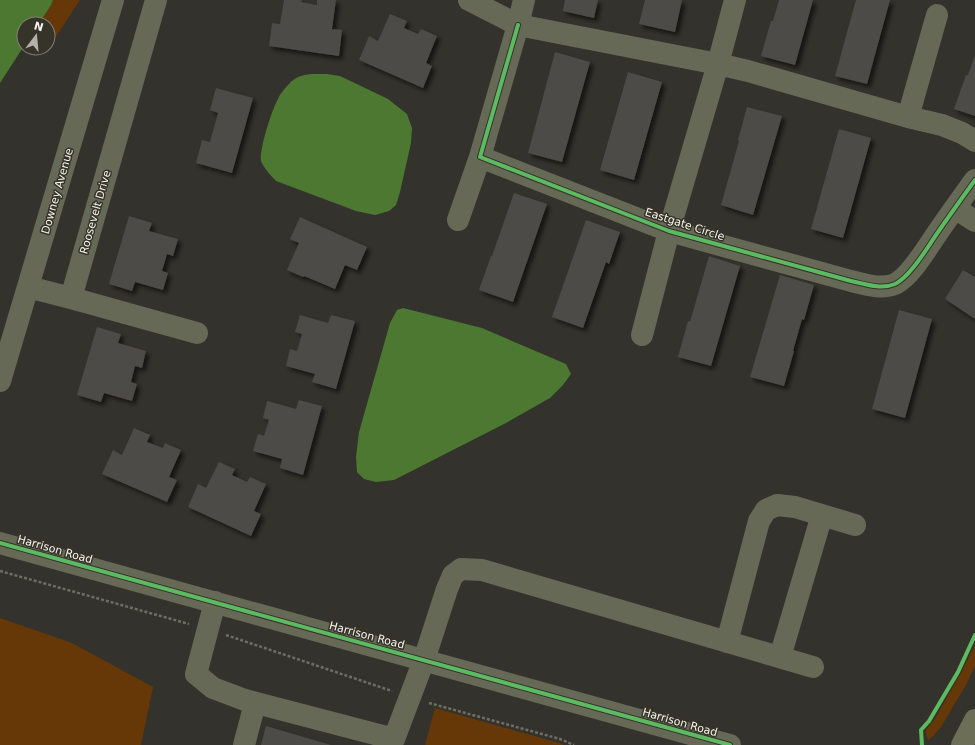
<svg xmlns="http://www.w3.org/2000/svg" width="975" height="745" font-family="'DejaVu Sans',sans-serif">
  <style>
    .green { fill: #663807 }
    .water { fill: #4c7831 }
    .building { fill: #4d4b47; filter: url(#shadow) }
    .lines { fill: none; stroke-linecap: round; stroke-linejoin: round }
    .path { stroke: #6e6f62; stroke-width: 2.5; stroke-dasharray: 3 2; stroke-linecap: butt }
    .minor { stroke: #676957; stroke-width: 22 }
    .highway { stroke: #6c6e56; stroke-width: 22 }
    .cycleway-casing { stroke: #363429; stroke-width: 6 }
    .cycleway { stroke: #5cba63; stroke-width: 4 }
    .labels { text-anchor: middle; stroke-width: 3; stroke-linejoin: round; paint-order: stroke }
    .street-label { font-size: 11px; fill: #f6f5ee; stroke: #363429 }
  </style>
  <defs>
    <filter id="shadow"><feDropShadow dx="3.5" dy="3.5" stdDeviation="2" flood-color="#0009"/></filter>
  </defs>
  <rect width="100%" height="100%" fill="#33322c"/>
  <path class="green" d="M53,0H80L57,35L48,40V24H39L51,5Z
    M0,618L72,643L153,687L141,745H0Z
    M975,645V666L966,685L941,727L933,736L928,740L925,732C927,727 932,723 936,717C949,693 963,670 975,645Z
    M435,708L559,743L564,745H425Z"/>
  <path class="water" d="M0,0H53L51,5L39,24H24V46L0,83Z
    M311,74H327L340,76L388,99L407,114L412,128L411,143L400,192L396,205L389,211L375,215L356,211L276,181C272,177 263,167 261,161C259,150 272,109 278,99C280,94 285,88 289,84C295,77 302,75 311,74Z
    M403,308L482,328L566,364L571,374L563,385L550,398L506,423L394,480L376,482L364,479L357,472L356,457L359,432L390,323L397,310Z"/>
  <path class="building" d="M284,0H302L301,2L317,5V0H336L332,29L342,30L339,56L269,46L272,23L280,24Z
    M565,0H598L594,18L563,11Z
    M645,0H682L675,32L639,24Z
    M779,0H813L795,65L761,56L771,21H773Z
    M856,0H890L867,84L835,76Z
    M390,14L407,21L404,28L418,34L421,29L437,36L426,63L432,66L423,88L359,60L369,36L378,41Z
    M555,52L590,62L562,162L528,153Z
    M975,55V116L954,109L966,75H968Z
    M628,72L662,82L634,180L600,170Z
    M216,88L253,98L232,173L196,163L202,140L210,142L218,113L210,110Z
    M747,107L782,116L753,215L721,205L739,141L738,140Z
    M839,129L871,138L843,238L811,229Z
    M514,193L547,204L513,302L479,290L491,256H492Z
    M129,216L152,223L149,231L178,239L173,256L167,254L162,271L168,273L163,290L135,282L132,291L109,284Z
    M300,217L367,247L357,270L345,265L335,289L304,276L303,277L287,270L299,243L290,239Z
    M586,220L620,232L609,264L606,262L583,328L552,317Z
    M709,256L740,266L711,366L678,357L688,321L690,322Z
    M963,270L975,277V319L945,299Z
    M780,275L814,285L804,320L802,319L793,351H794L784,386L750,377Z
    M899,310L932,319L905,418L872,409Z
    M300,315L328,323L331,315L355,321L336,389L312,382L315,374L286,366L290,349L297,351L302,334L295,332Z
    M97,327L121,334L118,343L146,351L142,368L135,366L131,382L137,384L132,401L104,393L101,402L77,395Z
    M299,400L322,406L303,475L280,468L282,459L253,451L258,434L264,436L269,420L263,418L267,401L296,409Z
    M134,428L150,435L147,442L163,448L165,443L181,450L169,477L177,480L167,502L102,474L113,450L122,455Z
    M219,462L235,469L232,475L247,482L250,477L266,484L254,511L261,514L251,536L188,507L198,484L206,488Z
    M266,726L331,745H261Z"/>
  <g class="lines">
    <path class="path" d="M0,571L189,624
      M226,635L392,691
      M429,703L560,739L574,745"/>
    <path class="minor" d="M469,0L518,25L718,64L748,71L908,117L942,125L962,133L975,141
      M524,0L518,25L480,157L669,231L851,281C865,284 881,290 895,284C910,277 927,248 936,235C949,216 962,198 975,180
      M908,117L937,15
      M955,208L975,221
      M458,220L480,157
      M28,287L71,298L197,333
      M71,298L156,0
      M642,335L669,231L718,64L735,0
      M0,381L113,0
      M0,543L730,745
      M215,602L196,674L213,688L245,700L394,739L424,660L447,589L453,575L461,569L482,570L813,667
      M727,642L759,521L766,510L777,505L795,507L855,525
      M780,657L822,515
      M244,745L255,703"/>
    <path class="highway" d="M962,745L975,720"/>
    <g class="cycleway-casing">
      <path id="cycleway" d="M518,25L480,157L669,231L851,281C865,284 881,290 895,284C910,277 927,248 936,235C949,216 962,198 975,180
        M0,543L730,745
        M922,745L921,730L929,721L958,672L975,635"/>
    </g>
    <use href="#cycleway" class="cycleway"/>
  </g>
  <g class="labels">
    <g class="street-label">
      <text transform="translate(57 191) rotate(-74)" y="4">Downey Avenue</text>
      <text transform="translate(95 212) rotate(-74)" y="4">Roosevelt Drive</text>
      <text transform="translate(685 224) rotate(18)" y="4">Eastgate Circle</text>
      <text transform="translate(55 549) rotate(16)" y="4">Harrison Road</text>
      <text transform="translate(367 635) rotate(15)" y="4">Harrison Road</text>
      <text transform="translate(680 722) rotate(16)" y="4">Harrison Road</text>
    </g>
  </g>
  <g transform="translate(36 36) rotate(16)"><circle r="19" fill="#363429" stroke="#838178"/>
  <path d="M0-3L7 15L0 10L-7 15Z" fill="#b2b1aa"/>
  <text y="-6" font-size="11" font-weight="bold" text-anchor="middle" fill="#f6f5ee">N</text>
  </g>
</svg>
